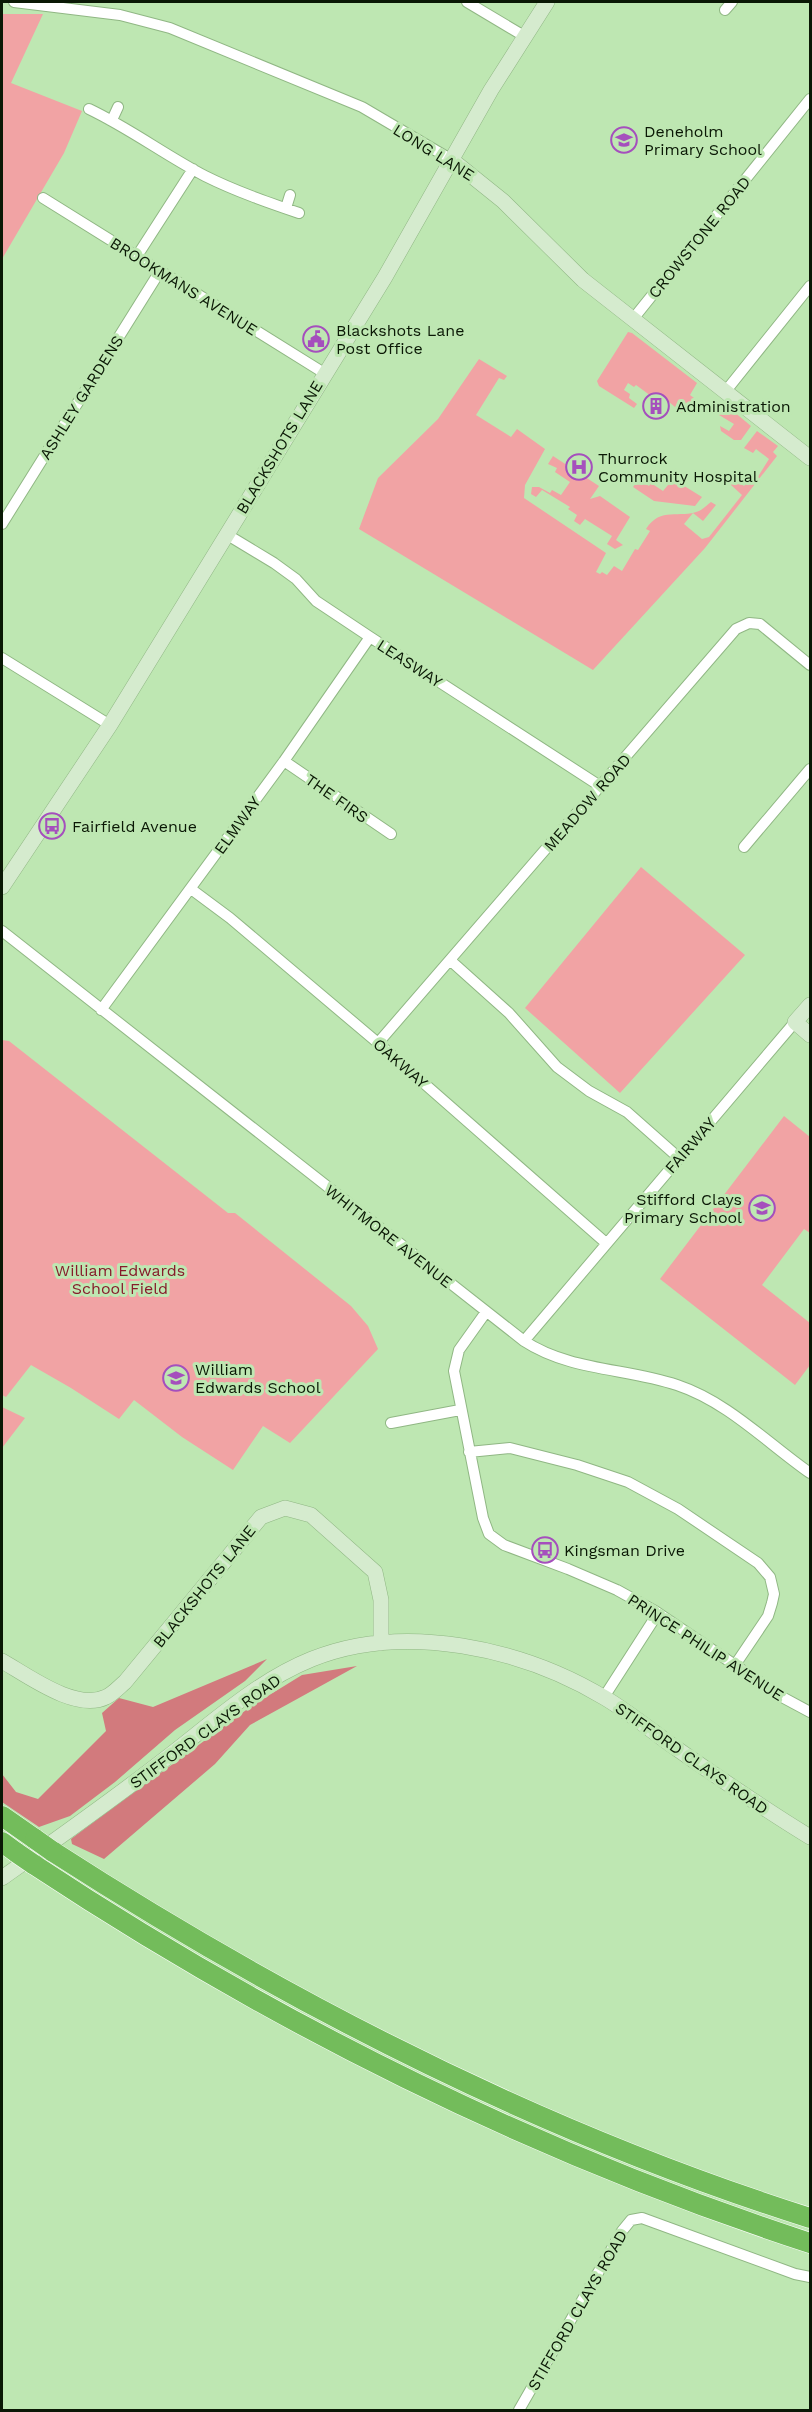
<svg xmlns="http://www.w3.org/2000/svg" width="812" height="2412" font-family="'Work Sans',sans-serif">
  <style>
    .green { fill: #f1a3a4 }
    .forest { fill: #d27a7d }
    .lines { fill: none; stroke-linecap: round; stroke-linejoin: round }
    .street-casing { stroke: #90b784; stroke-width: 12 }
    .secondary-casing { stroke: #90b784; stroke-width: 16 }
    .highway-casing { stroke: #fff; stroke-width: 21 }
    .street { stroke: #fff; stroke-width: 10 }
    .secondary { stroke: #d5ebce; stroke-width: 15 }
    .highway { stroke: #73bc5b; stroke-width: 20 }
    .highway-bridge-casing { stroke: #fff; stroke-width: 21; stroke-linecap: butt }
    .highway-bridge { stroke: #73bc5b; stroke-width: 20 }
    .labels { text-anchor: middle; stroke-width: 6; stroke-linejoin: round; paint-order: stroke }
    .poi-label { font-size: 16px; fill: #0a1805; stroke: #bee7b2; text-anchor: start }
    .street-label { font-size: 16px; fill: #0a1805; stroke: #bee7b2 }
    .park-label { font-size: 16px; fill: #861c2b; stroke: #bee7b2 }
  </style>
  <rect width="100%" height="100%" fill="#bee7b2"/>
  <path class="green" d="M2,14H43L11,83L82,111L64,153L2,259Z
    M628,332L632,333L697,383L690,395L694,398L682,413L668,401L666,403L652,394L651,396L636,385L634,387L628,383L624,390L630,394L629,398L637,404L634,408L599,386L597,381Z
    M479,359L507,376L504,380L499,378L476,415L511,437L517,429L545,449L525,485L524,498L606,553L596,572L600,574L602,572L607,575L614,566L622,571L635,549L638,550L650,531L646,529C661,506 679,519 699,511C703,509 707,505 711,502L716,505L703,521L693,513L684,524L702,539L709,537L742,495L731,485L736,480L744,486L749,480L754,483L769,459L756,449L753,453L744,448L757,431L778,446L773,452L777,456L705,548L593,670L359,529L378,478L438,419Z
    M721,401L751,426L741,440H734L721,431L720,426L729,431L734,424L714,412Z
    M553,456L599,486L590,499L600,496L630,517L616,540L623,545L615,549L607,544L612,536L585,519L580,525L574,521L577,515L568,509L570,507L542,490L536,497L531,494L532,487H539L550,493L552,490L561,495L570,482L555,472L557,468L548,464Z
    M639,479L649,486L651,483L663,491L673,479L702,497L695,506L654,501L633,487Z
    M641,867L745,955L620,1093L525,1008Z
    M2,1040L9,1041L228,1213H235L351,1306L368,1326L378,1349L290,1443L263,1426L233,1470L182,1437L134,1400L119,1419L71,1388L31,1365L6,1397L2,1395Z
    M784,1116L810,1137V1233L804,1229L762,1285L810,1323V1365L795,1385L660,1279Z
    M2,1407L25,1418L2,1448Z"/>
  <path class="forest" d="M267,1659L245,1681L175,1730L115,1782L70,1816L39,1827L2,1802V1774L16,1792L38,1799L106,1731L102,1713L119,1698L153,1707Z
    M357,1666L250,1725L215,1764L104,1859L72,1844L71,1839L83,1830L253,1705L302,1675Z"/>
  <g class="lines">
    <g class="street-casing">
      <path id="street" d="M14,2L120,15L170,28L362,107L452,160
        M467,2L524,36
        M725,10L732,2
        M89,109C129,128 165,155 205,176C235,191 267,202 299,213
        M112,120L118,107
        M43,198L324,373
        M286,208L290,195
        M137,256L193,169
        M633,319L810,99
        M725,392L810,286
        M2,524L160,271
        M226,534L274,563L296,579L316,601L370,637L600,786
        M2,658L110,725
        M284,761L391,834
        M744,847L810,769
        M191,889L230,918L378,1043L606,1243
        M2,931L524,1341C570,1371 626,1368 677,1385C728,1402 767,1443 810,1473
        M451,961L509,1013L557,1067L589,1091L627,1112L679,1158
        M101,1010L284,761L370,637
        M378,1043L736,629L749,623L760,624L810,665
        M486,1312L459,1350L454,1371L483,1518L489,1534L504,1545L568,1569L617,1590L655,1611L782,1697L810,1712
        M524,1341L795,1022
        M391,1423L460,1410
        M469,1452L510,1448L577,1465L628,1482L678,1509L758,1563L770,1577L774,1594L772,1603L768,1616L735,1665
        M604,1697L658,1613
        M519,2410L622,2231L631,2220L642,2218L795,2274L810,2277"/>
    </g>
    <g class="secondary-casing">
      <path id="secondary" d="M452,160L503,201L583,280L810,458
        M2,887L110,725L385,277L491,90L547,2
        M810,1005L795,1022L810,1035
        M2,1661C27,1675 76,1712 106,1697C113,1694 119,1687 125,1682L261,1517L285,1508L311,1515L375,1572L381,1600V1643
        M2,1878C57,1839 111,1801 165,1759C211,1724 257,1681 312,1659C404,1622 522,1648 605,1698C627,1711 648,1728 670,1744C716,1776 762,1808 810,1837"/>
    </g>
    <g class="highway-casing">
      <path id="highway" d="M2,1816L35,1839
        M2,1842L17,1853
        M52,1851C289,2004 542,2133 810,2218
        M33,1864C275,2024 535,2153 810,2243"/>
    </g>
    <use href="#street" class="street"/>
    <use href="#secondary" class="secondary"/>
    <use href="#highway" class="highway"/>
    <g class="highway-bridge-casing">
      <path id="highway-bridge" d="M35,1839L52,1851
        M17,1853L33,1864"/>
    </g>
    <use href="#highway-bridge" class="highway-bridge"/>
  </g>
  <defs>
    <g id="school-ring" transform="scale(1.35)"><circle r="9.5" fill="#bee7b2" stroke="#a54fbd" stroke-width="1.5"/><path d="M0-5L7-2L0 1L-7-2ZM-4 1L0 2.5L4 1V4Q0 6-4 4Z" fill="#a54fbd"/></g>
    <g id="civic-ring" transform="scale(1.35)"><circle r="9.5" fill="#bee7b2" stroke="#a54fbd" stroke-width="1.5"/><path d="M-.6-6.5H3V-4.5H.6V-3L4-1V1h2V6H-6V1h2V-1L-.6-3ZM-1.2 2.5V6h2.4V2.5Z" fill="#a54fbd"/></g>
    <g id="building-ring" transform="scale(1.35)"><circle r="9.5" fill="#bee7b2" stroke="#a54fbd" stroke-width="1.5"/><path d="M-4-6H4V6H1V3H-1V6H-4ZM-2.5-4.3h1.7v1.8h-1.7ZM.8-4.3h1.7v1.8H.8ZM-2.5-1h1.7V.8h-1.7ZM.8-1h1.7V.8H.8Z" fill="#a54fbd"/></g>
    <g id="hospital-ring" transform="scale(1.35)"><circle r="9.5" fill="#bee7b2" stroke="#a54fbd" stroke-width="1.5"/><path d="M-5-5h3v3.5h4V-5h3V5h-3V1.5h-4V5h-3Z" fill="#a54fbd"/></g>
    <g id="bus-ring" transform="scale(1.35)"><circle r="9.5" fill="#bee7b2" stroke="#a54fbd" stroke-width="1.5"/><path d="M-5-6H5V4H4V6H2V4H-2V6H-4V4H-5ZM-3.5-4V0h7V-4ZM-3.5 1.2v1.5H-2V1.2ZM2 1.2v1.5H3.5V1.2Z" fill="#a54fbd"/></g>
  </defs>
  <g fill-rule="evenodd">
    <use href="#school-ring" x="624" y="140"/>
    <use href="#civic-ring" x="316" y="339"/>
    <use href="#building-ring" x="656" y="406"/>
    <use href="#hospital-ring" x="579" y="467"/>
    <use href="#bus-ring" x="52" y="826"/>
    <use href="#school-ring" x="762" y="1208"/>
    <use href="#school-ring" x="176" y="1378"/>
    <use href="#bus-ring" x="545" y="1550"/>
  </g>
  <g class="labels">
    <g class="poi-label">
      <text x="644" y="137">Deneholm<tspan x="644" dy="18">Primary School</tspan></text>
      <text x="336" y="336">Blackshots Lane<tspan x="336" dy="18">Post Office</tspan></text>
      <text x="676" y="412">Administration</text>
      <text x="598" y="464">Thurrock<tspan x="598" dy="18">Community Hospital</tspan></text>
      <text x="72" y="832">Fairfield Avenue</text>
      <text x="742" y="1205" text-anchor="end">Stifford Clays<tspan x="742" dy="18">Primary School</tspan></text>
      <text x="195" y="1375">William<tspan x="195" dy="18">Edwards School</tspan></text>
      <text x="564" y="1556">Kingsman Drive</text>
    </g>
    <g class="street-label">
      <text transform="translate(434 152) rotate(32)" y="6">LONG LANE</text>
      <text transform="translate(699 237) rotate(-51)" y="6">CROWSTONE ROAD</text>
      <text transform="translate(184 286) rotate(32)" y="6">BROOKMANS AVENUE</text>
      <text transform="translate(81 397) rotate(-58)" y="6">ASHLEY GARDENS</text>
      <text transform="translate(279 447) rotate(-59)" y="6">BLACKSHOTS LANE</text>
      <text transform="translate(410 663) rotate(33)" y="6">LEASWAY</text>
      <text transform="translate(337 798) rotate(35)" y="6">THE FIRS</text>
      <text transform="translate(587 802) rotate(-49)" y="6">MEADOW ROAD</text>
      <text transform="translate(237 825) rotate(-54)" y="6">ELMWAY</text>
      <text transform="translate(401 1063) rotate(41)" y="6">OAKWAY</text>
      <text transform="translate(690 1145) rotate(-49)" y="6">FAIRWAY</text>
      <text transform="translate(389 1236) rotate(38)" y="6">WHITMORE AVENUE</text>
      <text transform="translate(204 1586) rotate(-51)" y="6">BLACKSHOTS LANE</text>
      <text transform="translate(706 1647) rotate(33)" y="6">PRINCE PHILIP AVENUE</text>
      <text transform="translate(205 1731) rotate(-36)" y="6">STIFFORD CLAYS ROAD</text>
      <text transform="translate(692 1758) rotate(35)" y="6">STIFFORD CLAYS ROAD</text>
      <text transform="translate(577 2310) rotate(-60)" y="6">STIFFORD CLAYS ROAD</text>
    </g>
    <g class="park-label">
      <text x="120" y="1276">William Edwards<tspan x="120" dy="18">School Field</tspan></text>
    </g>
  </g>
  <rect width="812" height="2412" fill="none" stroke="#0a1805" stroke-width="6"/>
</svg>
